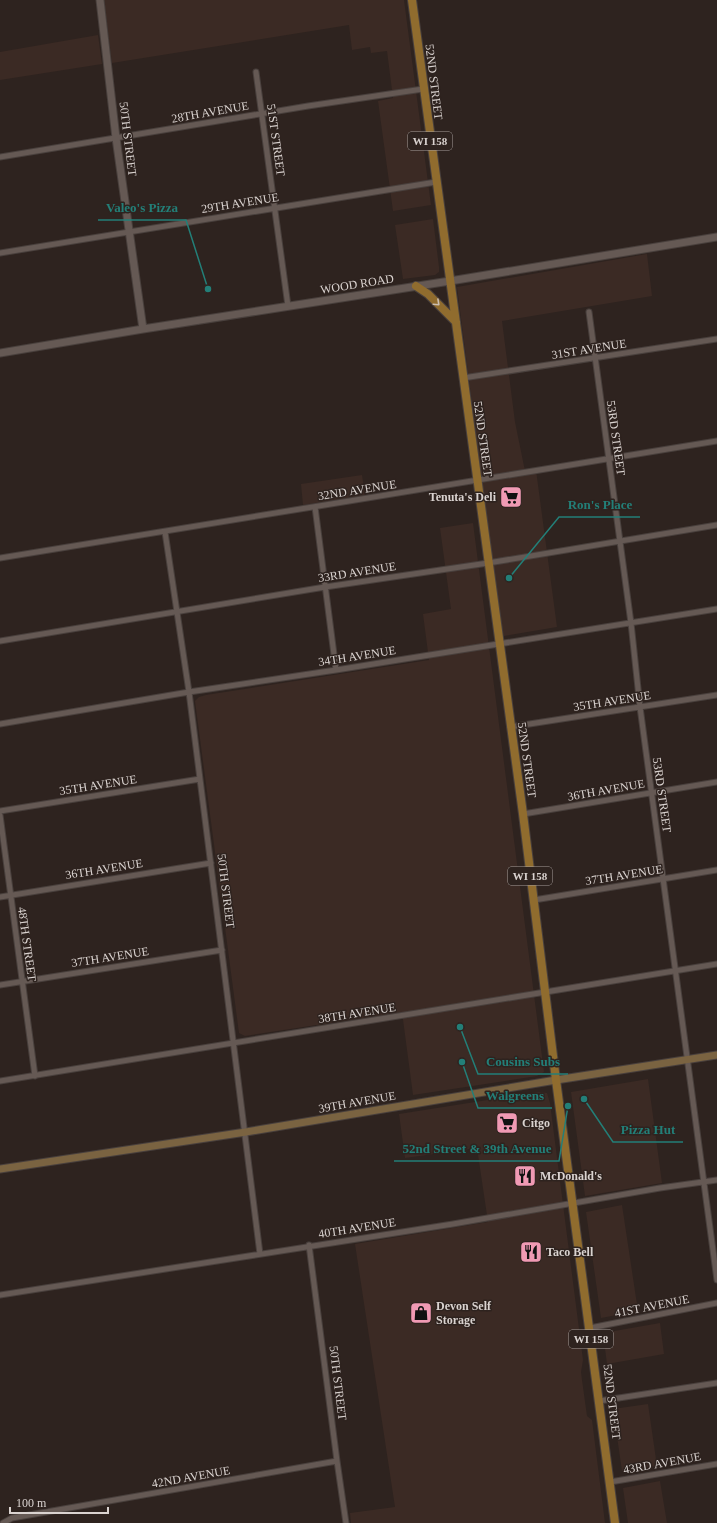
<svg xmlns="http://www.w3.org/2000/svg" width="717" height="1523" font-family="'Times New Roman',serif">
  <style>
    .built { fill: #3b2a24 }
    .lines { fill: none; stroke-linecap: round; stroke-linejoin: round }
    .minor-casing { stroke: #49403d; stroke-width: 7 }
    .tertiary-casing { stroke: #49403d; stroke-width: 9 }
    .secondary-casing { stroke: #49403d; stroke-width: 9 }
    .primary-casing { stroke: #49403d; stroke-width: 10 }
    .minor { stroke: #655954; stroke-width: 5 }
    .tertiary { stroke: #655954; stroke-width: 7 }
    .secondary { stroke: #7a6341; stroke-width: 7 }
    .primary { stroke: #906c2e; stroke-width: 8 }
    .oneway { stroke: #cbbeb0 }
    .labels { text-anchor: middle; stroke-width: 3; stroke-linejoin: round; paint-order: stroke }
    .shield { fill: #2e231f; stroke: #a69e9b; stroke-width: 1 }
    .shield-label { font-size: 11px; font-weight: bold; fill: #dad3d0 }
    .street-label { font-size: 12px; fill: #dad3d0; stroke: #2e231f }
    .poi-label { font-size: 12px; font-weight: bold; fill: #dad3d0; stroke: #2e231f; text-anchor: start }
    .leader { fill: none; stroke: #237f78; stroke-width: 1.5 }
    .callout-dot { fill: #237f78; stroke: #2e231f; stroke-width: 1.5 }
    .callout-label { font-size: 13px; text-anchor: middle; font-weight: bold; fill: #237f78; stroke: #2e231f; stroke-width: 3; stroke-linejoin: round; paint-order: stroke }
  </style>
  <rect width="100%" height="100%" fill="#2e231f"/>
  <path class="built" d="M104,0H404L431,205L393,211L378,101L393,98L387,51L371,53L370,47L352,50L349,25L112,63Z
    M98,35L102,64L0,80V52Z
    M433,219L439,267V272L435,275L403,279L395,225Z
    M647,254L652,296L502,321L515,422L525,471L536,470L557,627L504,636L500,620L457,287Z
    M362,475L365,495L303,505L301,484Z
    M473,523L544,1072L537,1076L413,1095L402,1012L245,1036L239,1033L195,701L199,697L206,695L429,660L423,614L451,609L440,528Z
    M648,1079L662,1183L585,1196L571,1092Z
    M538,1092L547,1093L550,1103L583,1360L581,1372L582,1380L587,1416L592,1420L605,1523H351L350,1513L395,1507L355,1244L488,1222L477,1148L405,1158L399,1114Z
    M622,1205L638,1311L601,1318L586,1212Z
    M660,1323L664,1354L607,1364L603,1333Z
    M648,1404L657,1466L622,1471L613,1409Z
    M660,1481L667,1523H628L623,1488Z"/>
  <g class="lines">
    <g class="minor-casing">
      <path id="minor" d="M256,72L288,306
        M0,157L308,106L423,89
        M0,253L436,182
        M589,312L631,623L640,707L717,1280
        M463,378L717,339
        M315,507L336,670
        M165,532L189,692L260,1254
        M0,558L717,441
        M0,641L325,587L488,563L717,525
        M0,724L189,692L336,670L717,609
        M510,727L717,695
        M0,811L200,779
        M523,814L717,782
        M0,815L35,1076
        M0,897L211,863
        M534,900L717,870
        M0,985L222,950
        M0,1081L717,964
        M309,1245L337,1461L346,1523
        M0,1295L453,1224L660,1188L717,1180
        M590,1328L717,1303
        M599,1401L717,1383
        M610,1482L717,1464
        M3,1523L12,1518L337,1461"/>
    </g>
    <g class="tertiary-casing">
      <path id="tertiary" d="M100,0L116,138L143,329
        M0,353L143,329L450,281L717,237"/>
    </g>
    <g class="secondary-casing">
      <path id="secondary" d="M0,1169L246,1132L556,1080L717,1055"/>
    </g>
    <g class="primary-casing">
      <path id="primary" d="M412,0L523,814L556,1080L615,1523
        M416,286L428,294L456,322"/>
    </g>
    <use href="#minor" class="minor"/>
    <use href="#tertiary" class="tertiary"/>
    <use href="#secondary" class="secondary"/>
    <use href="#primary" class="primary"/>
  </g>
  <defs><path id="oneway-chevron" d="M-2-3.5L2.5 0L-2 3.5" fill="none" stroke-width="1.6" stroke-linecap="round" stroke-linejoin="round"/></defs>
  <use class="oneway" href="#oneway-chevron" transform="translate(437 303) rotate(43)"/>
  <defs>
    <g id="supermarket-square" transform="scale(1.15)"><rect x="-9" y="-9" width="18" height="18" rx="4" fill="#f09ab4" stroke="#2e231f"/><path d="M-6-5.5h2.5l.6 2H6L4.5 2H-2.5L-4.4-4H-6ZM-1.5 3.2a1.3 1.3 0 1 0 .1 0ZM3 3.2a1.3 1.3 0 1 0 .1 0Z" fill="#111"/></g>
    <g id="restaurant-square" transform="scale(1.15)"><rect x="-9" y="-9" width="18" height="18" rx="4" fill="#f09ab4" stroke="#2e231f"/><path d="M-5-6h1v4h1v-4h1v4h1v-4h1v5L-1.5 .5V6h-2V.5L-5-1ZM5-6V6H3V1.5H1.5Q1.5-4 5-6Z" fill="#111"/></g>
    <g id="shop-square" transform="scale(1.15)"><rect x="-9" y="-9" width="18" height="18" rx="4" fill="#f09ab4" stroke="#2e231f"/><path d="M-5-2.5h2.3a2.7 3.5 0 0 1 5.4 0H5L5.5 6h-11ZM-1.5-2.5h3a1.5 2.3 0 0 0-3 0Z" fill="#111"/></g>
  </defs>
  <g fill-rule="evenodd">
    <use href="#supermarket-square" x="511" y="497"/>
    <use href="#supermarket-square" x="507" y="1123"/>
    <use href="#restaurant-square" x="525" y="1176"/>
    <use href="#restaurant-square" x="531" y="1252"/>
    <use href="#shop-square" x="421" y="1313"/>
  </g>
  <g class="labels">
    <g class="shield">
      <rect x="408" y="132" width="44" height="18" rx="3"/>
      <rect x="508" y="867" width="44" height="18" rx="3"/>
      <rect x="569" y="1330" width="44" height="18" rx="3"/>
    </g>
    <g class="shield-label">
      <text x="430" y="145">WI 158</text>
      <text x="530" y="880">WI 158</text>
      <text x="591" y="1343">WI 158</text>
    </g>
    <g class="street-label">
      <text transform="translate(434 82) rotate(83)" y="4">52ND STREET</text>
      <text transform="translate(210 112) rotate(-10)" y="4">28TH AVENUE</text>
      <text transform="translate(128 139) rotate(83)" y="4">50TH STREET</text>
      <text transform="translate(276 140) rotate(82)" y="4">51ST STREET</text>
      <text transform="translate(240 203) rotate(-9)" y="4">29TH AVENUE</text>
      <text transform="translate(357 284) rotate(-9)" y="4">WOOD ROAD</text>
      <text transform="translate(589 349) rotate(-9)" y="4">31ST AVENUE</text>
      <text transform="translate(616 438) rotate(82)" y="4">53RD STREET</text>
      <text transform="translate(483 439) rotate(82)" y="4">52ND STREET</text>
      <text transform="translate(357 490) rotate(-9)" y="4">32ND AVENUE</text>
      <text transform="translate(357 572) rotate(-9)" y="4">33RD AVENUE</text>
      <text transform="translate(357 656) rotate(-9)" y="4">34TH AVENUE</text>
      <text transform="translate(612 701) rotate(-9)" y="4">35TH AVENUE</text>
      <text transform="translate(527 760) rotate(82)" y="4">52ND STREET</text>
      <text transform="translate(98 785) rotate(-9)" y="4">35TH AVENUE</text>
      <text transform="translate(606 790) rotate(-10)" y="4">36TH AVENUE</text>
      <text transform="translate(662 795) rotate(82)" y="4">53RD STREET</text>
      <text transform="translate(104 869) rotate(-9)" y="4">36TH AVENUE</text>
      <text transform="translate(624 875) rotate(-9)" y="4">37TH AVENUE</text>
      <text transform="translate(226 891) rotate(83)" y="4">50TH STREET</text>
      <text transform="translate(27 944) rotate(82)" y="4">48TH STREET</text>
      <text transform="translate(110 957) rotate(-9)" y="4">37TH AVENUE</text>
      <text transform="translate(357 1013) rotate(-9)" y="4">38TH AVENUE</text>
      <text transform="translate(357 1102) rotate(-10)" y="4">39TH AVENUE</text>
      <text transform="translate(357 1228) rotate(-9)" y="4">40TH AVENUE</text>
      <text transform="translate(652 1306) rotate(-11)" y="4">41ST AVENUE</text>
      <text transform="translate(338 1383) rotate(83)" y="4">50TH STREET</text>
      <text transform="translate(612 1402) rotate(83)" y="4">52ND STREET</text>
      <text transform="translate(662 1463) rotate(-10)" y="4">43RD AVENUE</text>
      <text transform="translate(191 1477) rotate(-10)" y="4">42ND AVENUE</text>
    </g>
    <g class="poi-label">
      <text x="496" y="501" text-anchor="end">Tenuta's Deli</text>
      <text x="522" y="1127">Citgo</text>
      <text x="540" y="1180">McDonald's</text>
      <text x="546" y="1256">Taco Bell</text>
      <text x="436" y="1310">Devon Self<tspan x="436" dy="14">Storage</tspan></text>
    </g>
  </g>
  <path class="leader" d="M208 289L186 220H98M509 578L559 517H640M460 1027L478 1074H568M462 1062L478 1108H552M584 1099L613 1142H683M568 1106L559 1161H394"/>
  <g class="callout-dot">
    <circle cx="208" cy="289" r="4"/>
    <circle cx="509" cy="578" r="4"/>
    <circle cx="460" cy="1027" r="4"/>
    <circle cx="462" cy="1062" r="4"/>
    <circle cx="584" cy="1099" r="4"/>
    <circle cx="568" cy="1106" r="4"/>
  </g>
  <g class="callout-label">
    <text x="142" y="212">Valeo's Pizza</text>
    <text x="600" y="509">Ron's Place</text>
    <text x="523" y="1066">Cousins Subs</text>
    <text x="515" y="1100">Walgreens</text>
    <text x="648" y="1134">Pizza Hut</text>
    <text x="477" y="1153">52nd Street &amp; 39th Avenue</text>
  </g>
  <path d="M10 1507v6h98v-6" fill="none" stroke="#dad3d0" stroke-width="2"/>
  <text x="16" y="1507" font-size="12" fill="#dad3d0" stroke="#2e231f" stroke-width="3" paint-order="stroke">100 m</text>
</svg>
